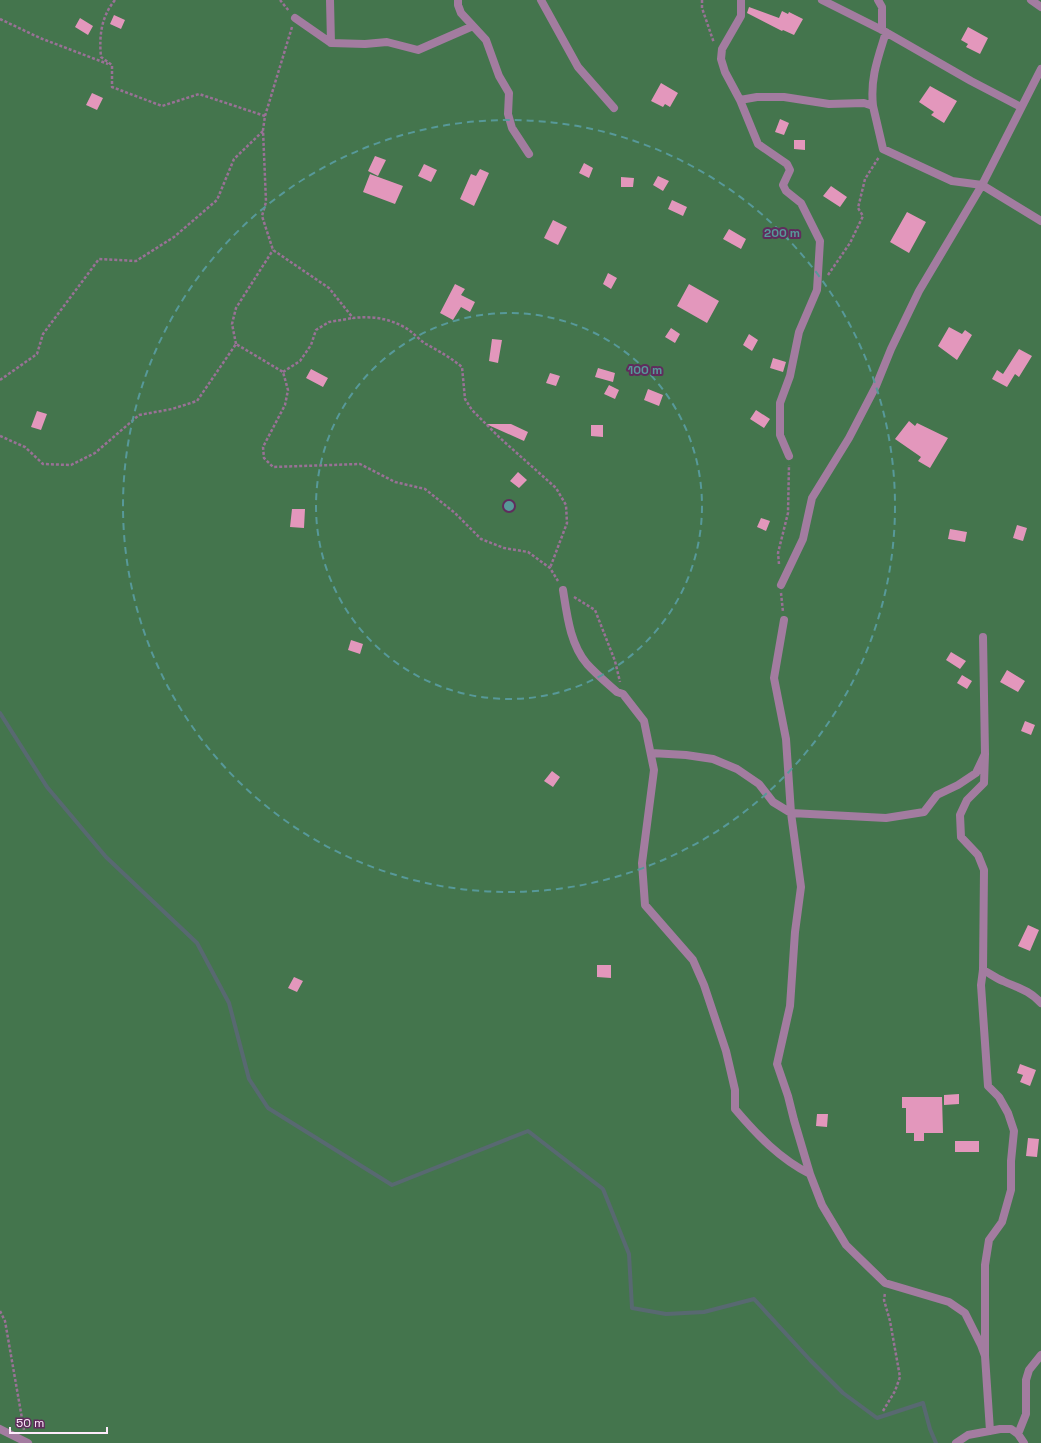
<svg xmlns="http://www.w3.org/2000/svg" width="1041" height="1443" font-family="'Space Grotesk',sans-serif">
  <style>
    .green { fill: #44754d }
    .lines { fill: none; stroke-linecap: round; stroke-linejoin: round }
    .stream { stroke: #586971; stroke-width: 4 }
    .building { fill: #e397bc }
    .path { stroke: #997196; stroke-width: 2.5; stroke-dasharray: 3 2; stroke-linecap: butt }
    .street { stroke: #a37ca0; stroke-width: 8 }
    .ring { fill: none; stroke: #579999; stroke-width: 2; stroke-dasharray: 7 5 }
    .centre { fill: #579999; stroke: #602c5d; stroke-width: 2 }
    .ring-label { font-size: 12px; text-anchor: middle; font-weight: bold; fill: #579999; stroke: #602c5d; stroke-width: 4; stroke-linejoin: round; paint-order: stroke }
  </style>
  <rect width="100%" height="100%" fill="#602c5d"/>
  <path class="green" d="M0,0H1041V1443H0Z"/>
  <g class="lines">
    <path class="stream" d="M0,713L47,787L106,857L197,943L229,1003L249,1079L268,1108L392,1185L528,1131L603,1189L629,1254L632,1308L666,1314L704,1312L754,1299L810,1360L843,1393L877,1418L923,1403L930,1429L936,1443"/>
  </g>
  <path class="building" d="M749,7L779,18L782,11L788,14L789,12L803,19L794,35L783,30L782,31L747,13Z
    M114,15L125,20L121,29L110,24Z
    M80,18L93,26L88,35L75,27Z
    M968,27L988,38L980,54L966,47L968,44L961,40Z
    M661,83L678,93L670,107L665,104L663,107L651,101Z
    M930,86L957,101L944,123L931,115L934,112L919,102Z
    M92,93L103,98L97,110L86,105Z
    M780,119L789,123L784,135L775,132Z
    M794,140H805V150L794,149Z
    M375,156L386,160L378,176L368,171Z
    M584,163L593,168L589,178L579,173Z
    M424,164L437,170L431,182L418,176Z
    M480,169L489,173L474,206L460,199L471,174L476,176Z
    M370,174L403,186L395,204L363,192Z
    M658,176L669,181L663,191L653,185Z
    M621,177L634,178L633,187H621Z
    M831,186L847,197L840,207L823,196Z
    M672,200L687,207L683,216L668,209Z
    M907,212L926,222L909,253L890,242Z
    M553,220L567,227L558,245L544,238Z
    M729,229L746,239L741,249L723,239Z
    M608,273L617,278L611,289L603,284Z
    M455,284L465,289L461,295L475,302L470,312L461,307L453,320L440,313Z
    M689,284L719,301L707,323L677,306Z
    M949,327L962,334L965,330L972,335L957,360L938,346Z
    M671,328L680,334L675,343L665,337Z
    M749,334L758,340L752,351L743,345Z
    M492,339L502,340L498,363L489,361Z
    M1019,349L1032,356L1019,377L1015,374L1007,387L992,379L997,370L1003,374Z
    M773,358L786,362L783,372L770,368Z
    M598,368L615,373L613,382L595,377Z
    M311,369L328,378L323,387L306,378Z
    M550,373L560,376L556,386L546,383Z
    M609,385L619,390L615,399L604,394Z
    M648,389L663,395L659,406L644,400Z
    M756,410L770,419L764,428L750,419Z
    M37,411L47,414L41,430L31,427Z
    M909,421L915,426L917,423L948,438L930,468L918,461L921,457L895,439Z
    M486,424H511L528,432L524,441Z
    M591,425H603V437L591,436Z
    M518,472L527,480L519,488L510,481Z
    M292,509H305L304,528L290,527Z
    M761,518L770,521L766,531L757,527Z
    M1017,525L1027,528L1023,541L1013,538Z
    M950,529L967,532L965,542L948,539Z
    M351,640L363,644L360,654L348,650Z
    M951,652L966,661L960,669L946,660Z
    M1007,670L1025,681L1018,692L1000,682Z
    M962,675L972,681L967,689L957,683Z
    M1025,721L1035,725L1031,735L1021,731Z
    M552,771L560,777L553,787L544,781Z
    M1028,925L1039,930L1030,951L1018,946Z
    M597,965H611V978L597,977Z
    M294,977L303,981L297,992L288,988Z
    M1020,1064L1036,1070L1030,1086L1020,1082L1023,1075L1017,1073Z
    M959,1094V1104L944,1105V1095Z
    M902,1097H942L943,1133H924V1141H914V1133H906V1108H902Z
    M817,1114H828L827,1127L816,1126Z
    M1028,1138L1039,1139L1037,1157L1026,1156Z
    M955,1141H979V1152H955Z"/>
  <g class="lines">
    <path class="path" d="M115,0C101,17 99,36 101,57L112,65V87L162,106L199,94L265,116
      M280,0L289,11
      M702,0V8L714,43
      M0,19L40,38L108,64
      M292,27L265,116L263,130L266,202L262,216L273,250L329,288L353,318C371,316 388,318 404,327C412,331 418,339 426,344C439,351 451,358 462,367L465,399L472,410L500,438L556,488L566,505L567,523L550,568
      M828,275L850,243L863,216L858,208L865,179L879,157
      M236,344L232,324L236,308L273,250
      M283,372L300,361L311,345L316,330L329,322L353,318
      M0,380L37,354L43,334L99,259L136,261L174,237L217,200L234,159L263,131
      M0,436L25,447L43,464L71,465L95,453L139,415L172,409L197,401L236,344L283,372L288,390L285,405L263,447L264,458L273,467L360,464L395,482L425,489L455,513L481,539L504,548L528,552L550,568L558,581
      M779,564L778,553L788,513L789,465
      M781,593L783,612
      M574,597L595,610L615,661L620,682
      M0,1311L5,1321L24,1430
      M883,1411L895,1391L900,1377L890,1321L884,1300L885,1293"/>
    <path class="street" d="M330,0L331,43
      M458,0V5L461,13L486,40L499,76L509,93L508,114L512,128L529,154
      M541,0L578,67L614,108
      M741,0V16L722,49L721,59L725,72L740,100L758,144L787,164L790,170L783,185L786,191L801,203L820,241L817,290L799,332L790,376L780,403V435L789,456
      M822,0L882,30L971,81L1021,107
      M878,0L882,7V30
      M1031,0L1041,7
      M295,18L331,43L365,44L387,42L418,50L473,26
      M740,100L757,97H784L829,104L864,103L873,106L883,149L952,181L982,185L1041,221
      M873,106C870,78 878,58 886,32
      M781,585L803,539L812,498L849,438L876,386L891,349L919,291L982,185L1041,69
      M563,590C567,615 570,644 587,664C596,674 607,683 617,692L623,694L644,721L654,770L642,863L645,905L693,960L704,985L726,1051L735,1090V1109C757,1135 780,1159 810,1174L822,1205L846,1245L885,1283L949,1302L965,1313L981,1345L985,1356
      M784,620L774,678L786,739L791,813L801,887L795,932L790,1006L777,1064L788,1096L794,1120L810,1174
      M651,753L686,755L713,759L737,769L759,784L773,802L791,813L886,818L924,812L937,795L958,785L976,773L985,754L983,637
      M985,754L984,783L967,800L960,815L961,837L978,855L984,870L983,970L981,985L988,1086L999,1097L1008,1113L1014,1131L1011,1161V1190L1002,1222L989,1240L985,1265V1356L990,1431
      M983,970C989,973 996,978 1003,981C1018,988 1029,990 1041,1003
      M0,1429L28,1443
      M1018,1434L1026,1414V1380L1029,1370L1041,1355
      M956,1443L968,1435L1000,1429H1011L1018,1434L1024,1443"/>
  </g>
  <g class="ring">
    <circle cx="509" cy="506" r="193"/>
    <circle cx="509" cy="506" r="386"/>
  </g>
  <circle cx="509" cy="506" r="6" class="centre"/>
  <g class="ring-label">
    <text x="782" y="237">200 m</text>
    <text x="645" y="374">100 m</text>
  </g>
  <path d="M10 1427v6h97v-6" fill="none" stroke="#feebfc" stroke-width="2"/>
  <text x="16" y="1427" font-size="12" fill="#feebfc" stroke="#602c5d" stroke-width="3" paint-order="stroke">50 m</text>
</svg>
